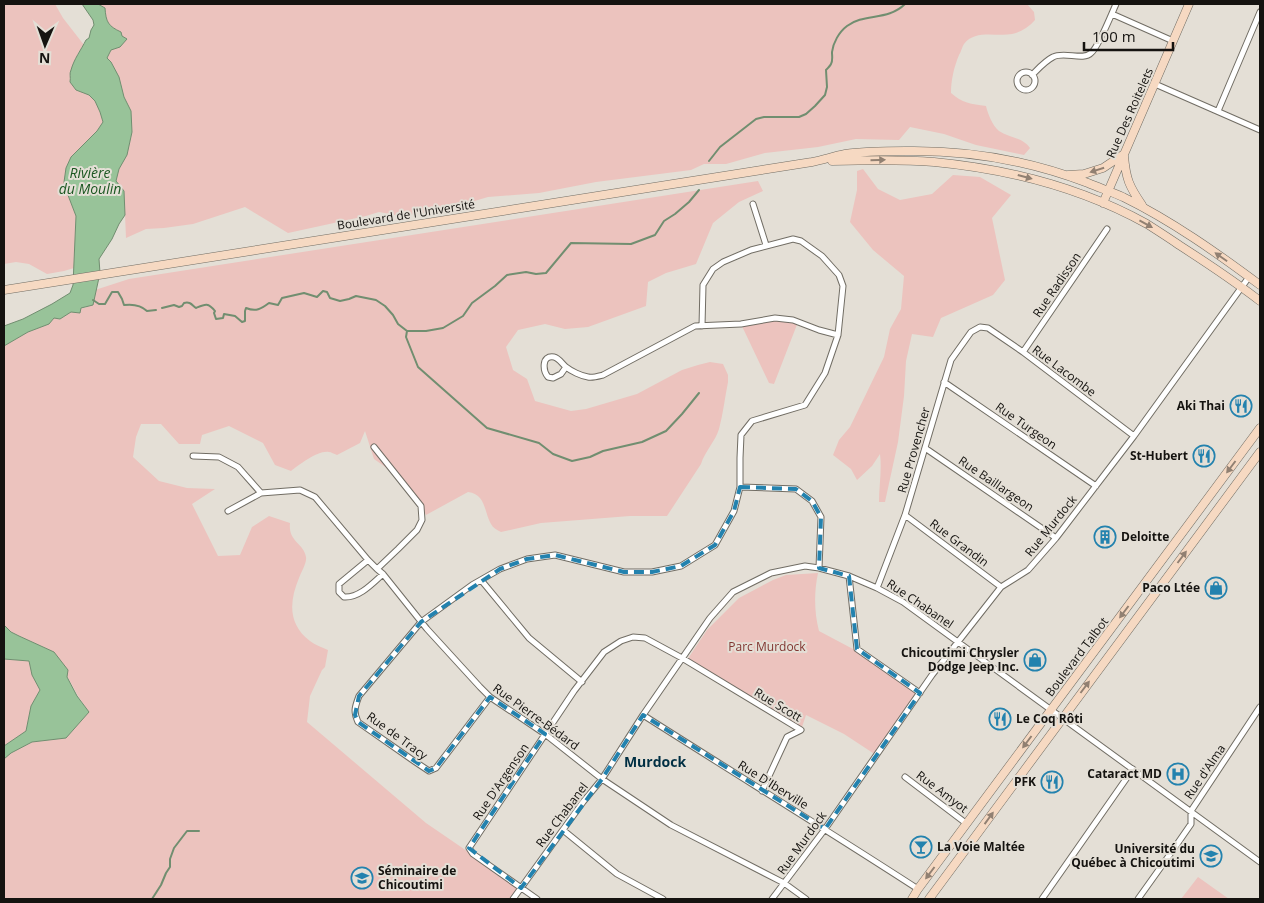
<svg xmlns="http://www.w3.org/2000/svg" width="1264" height="903" font-family="'Open Sans',sans-serif">
  <style>
    .green { fill: #ecc3be }
    .water { fill: #98c399; stroke: #718e70 }
    .lines { fill: none; stroke-linecap: round; stroke-linejoin: round }
    .stream { stroke: #718e70; stroke-width: 2 }
    .street-casing { stroke: #716d64; stroke-width: 7 }
    .secondary-casing { stroke: #716d64; stroke-width: 9 }
    .street { stroke: #fff; stroke-width: 5 }
    .secondary { stroke: #f6d9c2; stroke-width: 8 }
    .oneway { fill: #918072 }
    .marked { fill: none; stroke: #2382ae; stroke-width: 4; stroke-dasharray: 10 6; stroke-linejoin: round }
    .labels { text-anchor: middle; stroke-width: 4; stroke-linejoin: round; paint-order: stroke }
    .street-label { font-size: 12px; fill: #151310; stroke: #e4dfd6 }
    .poi-label { font-size: 12px; font-weight: bold; fill: #151310; stroke: #e4dfd6; text-anchor: end }
    .park-label { font-size: 12px; fill: #813631; stroke: #e4dfd6 }
    .water-label { font-size: 14px; font-style: italic; fill: #1b5721; stroke: #e4dfd6 }
    .neighbourhood-label { font-size: 14px; font-weight: bold; fill: #002f43; stroke: #e4dfd6 }
  </style>
  <rect width="100%" height="100%" fill="#e4dfd6"/>
  <path class="green" d="M4,4H55L63,18L84,45L78,53L76,90C80,91 84,92 88,94C97,99 101,113 103,122L97,131L71,157L64,182L66,190L76,216L74,268L64,271L47,274L29,264L16,262L4,264Z
    M98,4H1027L1034,12L1035,20C1029,27 1021,32 1012,34C997,37 975,29 964,44C962,47 961,52 959,55C954,67 951,80 951,93C962,103 971,104 986,106C988,114 992,125 999,131C1009,138 1023,137 1030,148L1024,155L976,145L944,134L910,127L899,140L856,139L818,147L765,153L726,164H704L691,170L596,182L539,193L488,197L444,210L401,216L379,212L366,216L288,233L245,207L193,224L164,228L146,229L126,238L124,191L116,181L119,169L127,155L132,132L131,111L124,97L119,77L111,62L107,58L111,50L120,47L122,36L120,32C108,26 106,22 105,8Z
    M863,169L878,189L900,200L932,194L953,175L980,177L1011,195L992,218L1005,280L993,295L941,318L933,337L912,334L906,361L904,396L898,442L885,502H879C879,486 882,470 880,454L872,466L857,480L851,469L833,455L839,440L850,427L884,357L890,329L901,309L904,276L873,250L850,222L857,190V171Z
    M758,181L763,191L739,202L713,223L696,264L666,273L648,282L646,306L588,327L565,329L545,324L518,330L506,347L513,370L527,379L535,401L571,411L586,409L637,394L682,370L698,365L710,362L723,364L728,375V382C725,397 723,414 719,429C715,442 705,451 701,464L667,516H630L541,523L501,532C497,530 493,528 491,524C484,512 486,494 468,492L426,515L421,506L391,471L374,459L365,431L360,443L337,455C334,454 331,452 329,452C318,450 299,465 291,471L275,465L263,443L229,426L202,435L200,444H179L161,424H141L136,437L133,457L159,481L187,488L215,489L192,504L218,556L240,555L252,527L269,516L290,523C288,542 304,543 306,557C307,563 301,572 299,578C289,602 288,624 310,641C315,645 322,647 328,650L325,667L322,670L310,696L307,722L426,823L521,888L513,899H4V759L11,753L32,742L66,738L89,712L78,696L54,652L19,636L11,632L4,625V346L28,332L49,324L54,318L60,319L71,312L93,305L95,290L129,279Z
    M775,318L798,322L774,384L769,383L741,324Z
    M818,573C814,592 814,612 819,631L868,657L918,691L876,755L844,734L806,715L801,730L687,660L707,630L739,598L773,580L786,575Z
    M4,659L29,661L32,675L40,690L31,706L26,731L4,746Z
    M1198,877L1229,899H1181Z"/>
  <path class="water" d="M82,4H98L105,8C106,22 108,26 121,32L122,36L127,39L120,47L111,50L107,58L111,62L119,77L124,97L131,111L132,132L127,155L119,169L116,181L124,191L125,215L119,224L112,239L99,259L100,273L93,305L81,308L80,313L71,312L60,319L54,318L49,324L28,332L4,346V326L23,319L52,304L70,293L73,285L76,216L66,190L64,182L66,168L71,157L97,131L103,122L100,112L95,101L89,95L76,90L70,82C71,77 69,74 71,70C74,59 81,50 86,40L89,38L91,30L94,25L93,20Z
    M4,625L11,632L19,636L54,652L68,670L67,677L77,696L89,712L66,738L32,742L11,753L4,759V746L26,731L31,706L40,690L32,675L29,661L4,659Z"/>
  <g class="lines">
    <path class="stream" d="M709,161L720,147L756,119L764,117H799L806,114L815,106L825,95L827,87L826,70C828,68 830,66 831,64C833,61 832,56 832,52C833,43 839,32 847,26C864,13 888,21 905,4
      M93,300L99,304H105L112,292H118L122,299L124,305C132,304 141,305 147,311L156,310
      M162,308L174,305L179,307L182,306L184,303C190,301 192,305 196,308C205,304 208,302 215,311L214,313L216,319L223,318L224,314L235,316L242,322L245,321V311L246,308C256,312 261,309 269,303L278,305L282,298L304,293L317,297L323,291L327,292L330,298L340,301L349,299L356,296L376,300L385,306L393,315L398,324L407,331H426L443,328L463,316L472,303L495,286L507,275L526,272L536,274L546,273L571,243L631,244L655,235L664,221L675,214L689,202L699,190
      M407,331L406,337L418,367L487,428L539,443L553,454L572,461L590,457L603,451L642,442L666,431L682,414L699,393
      M152,899L161,885L166,873L170,867V859L174,848L187,831H199"/>
    <g class="street-casing">
      <path id="street" d="M1112,14L1173,41
        M1017 81a9 9 0 1 1 18 0a9 9 0 1 1-18 0Z
        M1032,75C1038,69 1045,61 1053,57C1064,51 1083,61 1091,53C1098,48 1112,13 1116,4
        M1155,84L1260,130
        M1218,111L1260,12
        M753,204L766,245
        M1023,352L1107,229
        M566,367L561,374L553,378L548,377C543,371 541,355 554,357C559,358 562,364 566,367C571,371 581,376 588,377C592,378 599,376 603,375L695,326L741,324L775,318L793,320L819,330L838,335
        M944,382L1096,486
        M374,447L421,506L422,520L417,530L398,549L377,569
        M925,448L1056,538
        M193,456L219,457L238,467L261,493L300,490L315,497L368,560L377,569L383,574L427,629L480,687L490,697L545,734L602,779L671,825L784,883L806,899
        M740,487L796,489L812,501L821,517L819,568
        M228,511L261,493
        M905,515L1001,587
        M368,560L339,584V592L344,597C359,598 372,584 383,574
        M849,576L857,649L920,693
        M481,580L529,638L582,682
        M877,588L905,515L951,360L971,332L980,327L988,328L1023,352L1134,436
        M490,697L436,768L429,771L414,761L358,722C353,711 355,707 359,696L421,622L472,585L500,569L527,559L555,555L624,572H652L681,566L715,545L734,511L740,487V458L741,435L752,421L805,405L825,373L838,335L843,286L839,275L822,256L801,241L793,239L751,250L723,262L713,269L703,285L702,326
        M643,715C734,773 827,830 918,889
        M905,777L967,824
        M563,830L617,874L663,899
        M513,899L583,802L602,779L643,715L710,618L733,592L771,573L805,566L819,568L849,576L877,588L903,602L1260,862
        M537,899L473,854L469,848L574,691L604,652L621,641L633,637L645,638L682,658L801,730L787,737L762,791
        M772,899L825,829L932,675L1001,587L1028,570L1056,538L1134,436L1249,277
        M1042,899L1133,769
        M1138,899L1173,850L1191,824V811L1260,707"/>
    </g>
    <g class="secondary-casing">
      <path id="secondary" d="M1124,156C1126,179 1129,186 1142,205
        M832,161C866,160 900,159 934,162C1008,169 1082,188 1147,224C1158,231 1169,238 1179,245C1207,263 1234,281 1260,301
        M1068,175L1084,174L1103,168L1124,154
        M1103,203L1189,4
        M4,290L812,162C823,160 834,156 845,154C865,151 886,151 906,151C970,150 1028,160 1088,183C1100,188 1112,192 1123,197C1172,221 1217,253 1260,285
        M912,899L918,889L1260,428
        M929,899L1260,452"/>
    </g>
    <use href="#street" class="street"/>
    <use href="#secondary" class="secondary"/>
  </g>
  <defs><path id="oneway-solid" d="M-6-.8H1V-3.2L6.5 0L1 3.2V.8H-6Z" transform="scale(1.25)"/></defs>
  <g class="oneway">
    <use href="#oneway-solid" transform="translate(878 160) rotate(-1)"/>
    <use href="#oneway-solid" transform="translate(1097 170) rotate(162)"/>
    <use href="#oneway-solid" transform="translate(1025 177) rotate(15)"/>
    <use href="#oneway-solid" transform="translate(1146 224) rotate(29)"/>
    <use href="#oneway-solid" transform="translate(1221 257) rotate(-145)"/>
    <use href="#oneway-solid" transform="translate(1231 467) rotate(127)"/>
    <use href="#oneway-solid" transform="translate(1182 557) rotate(-53)"/>
    <use href="#oneway-solid" transform="translate(1124 612) rotate(127)"/>
    <use href="#oneway-solid" transform="translate(1085 687) rotate(-53)"/>
    <use href="#oneway-solid" transform="translate(1027 742) rotate(127)"/>
    <use href="#oneway-solid" transform="translate(989 818) rotate(-54)"/>
    <use href="#oneway-solid" transform="translate(930 873) rotate(127)"/>
  </g>
  <path class="marked" d="M740,487L796,489L812,501L821,517L819,568L849,576L857,649L920,693L825,829L643,715L602,779L521,888L469,848L545,734L490,697L436,768L429,771L358,722L355,715L359,696L421,622L500,569L527,559L555,555L624,572H652L681,566L715,545L734,511Z"/>
  <defs>
    <g id="restaurant-ring" transform="scale(1.125)"><circle r="9.5" fill="#e4dfd6" stroke="#2382ae" stroke-width="1.5"/><path d="M-5-6h1v4h1v-4h1v4h1v-4h1v5L-1.5 .5V6h-2V.5L-5-1ZM5-6V6H3V1.5H1.5Q1.5-4 5-6Z" fill="#2382ae"/></g>
    <g id="building-ring" transform="scale(1.125)"><circle r="9.5" fill="#e4dfd6" stroke="#2382ae" stroke-width="1.5"/><path d="M-4-6H4V6H1V3H-1V6H-4ZM-2.5-4.3h1.7v1.8h-1.7ZM.8-4.3h1.7v1.8H.8ZM-2.5-1h1.7V.8h-1.7ZM.8-1h1.7V.8H.8Z" fill="#2382ae"/></g>
    <g id="shop-ring" transform="scale(1.125)"><circle r="9.5" fill="#e4dfd6" stroke="#2382ae" stroke-width="1.5"/><path d="M-5-2.5h2.3a2.7 3.5 0 0 1 5.4 0H5L5.5 6h-11ZM-1.5-2.5h3a1.5 2.3 0 0 0-3 0Z" fill="#2382ae"/></g>
    <g id="hospital-ring" transform="scale(1.125)"><circle r="9.5" fill="#e4dfd6" stroke="#2382ae" stroke-width="1.5"/><path d="M-5-5h3v3.5h4V-5h3V5h-3V1.5h-4V5h-3Z" fill="#2382ae"/></g>
    <g id="bar-ring" transform="scale(1.125)"><circle r="9.5" fill="#e4dfd6" stroke="#2382ae" stroke-width="1.5"/><path d="M-6-5H6L.8 .8V4.5H3.5V6h-7V4.5H-.8V.8Z" fill="#2382ae"/></g>
    <g id="university-ring" transform="scale(1.125)"><circle r="9.5" fill="#e4dfd6" stroke="#2382ae" stroke-width="1.5"/><path d="M0-5L7-2L0 1L-7-2ZM-4 1L0 2.5L4 1V4Q0 6-4 4Z" fill="#2382ae"/></g>
  </defs>
  <g fill-rule="evenodd">
    <use href="#restaurant-ring" x="1241" y="406"/>
    <use href="#restaurant-ring" x="1204" y="456"/>
    <use href="#building-ring" x="1105" y="537"/>
    <use href="#shop-ring" x="1216" y="588"/>
    <use href="#shop-ring" x="1035" y="660"/>
    <use href="#restaurant-ring" x="1000" y="719"/>
    <use href="#hospital-ring" x="1178" y="774"/>
    <use href="#restaurant-ring" x="1052" y="782"/>
    <use href="#bar-ring" x="921" y="847"/>
    <use href="#university-ring" x="1211" y="856"/>
    <use href="#university-ring" x="362" y="878"/>
  </g>
  <g class="labels">
    <g class="street-label">
      <text transform="translate(1130 113) rotate(-66)" y="4">Rue Des Roitelets</text>
      <text transform="translate(406 215) rotate(-9)" y="4">Boulevard de l'Université</text>
      <text transform="translate(1057 285) rotate(-56)" y="4">Rue Radisson</text>
      <text transform="translate(1064 371) rotate(37)" y="4">Rue Lacombe</text>
      <text transform="translate(1026 426) rotate(35)" y="4">Rue Turgeon</text>
      <text transform="translate(914 450) rotate(-74)" y="4">Rue Provencher</text>
      <text transform="translate(996 484) rotate(34)" y="4">Rue Baillargeon</text>
      <text transform="translate(1051 526) rotate(-51)" y="4">Rue Murdock</text>
      <text transform="translate(959 543) rotate(37)" y="4">Rue Grandin</text>
      <text transform="translate(920 604) rotate(34)" y="4">Rue Chabanel</text>
      <text transform="translate(1077 657) rotate(-53)" y="4">Boulevard Talbot</text>
      <text transform="translate(778 705) rotate(31)" y="4">Rue Scott</text>
      <text transform="translate(536 717) rotate(36)" y="4">Rue Pierre-Bédard</text>
      <text transform="translate(397 736) rotate(36)" y="4">Rue de Tracy</text>
      <text transform="translate(1205 772) rotate(-56)" y="4">Rue d'Alma</text>
      <text transform="translate(501 782) rotate(-56)" y="4">Rue D'Argenson</text>
      <text transform="translate(773 785) rotate(32)" y="4">Rue D'Iberville</text>
      <text transform="translate(942 792) rotate(37)" y="4">Rue Amyot</text>
      <text transform="translate(562 815) rotate(-53)" y="4">Rue Chabanel</text>
      <text transform="translate(802 843) rotate(-54)" y="4">Rue Murdock</text>
    </g>
    <g class="poi-label">
      <text x="1225" y="410">Aki Thai</text>
      <text x="1188" y="460">St-Hubert</text>
      <text x="1121" y="541" text-anchor="start">Deloitte</text>
      <text x="1200" y="592">Paco Ltée</text>
      <text x="1019" y="657">Chicoutimi Chrysler<tspan x="1019" dy="14">Dodge Jeep Inc.</tspan></text>
      <text x="1016" y="723" text-anchor="start">Le Coq Rôti</text>
      <text x="1162" y="778">Cataract MD</text>
      <text x="1036" y="786">PFK</text>
      <text x="937" y="851" text-anchor="start">La Voie Maltée</text>
      <text x="1195" y="853">Université du<tspan x="1195" dy="14">Québec à Chicoutimi</tspan></text>
      <text x="378" y="875" text-anchor="start">Séminaire de<tspan x="378" dy="14">Chicoutimi</tspan></text>
    </g>
    <g class="park-label">
      <text x="767" y="651">Parc Murdock</text>
    </g>
    <g class="water-label">
      <text x="90" y="178">Rivière<tspan x="90" dy="16">du Moulin</tspan></text>
    </g>
    <g class="neighbourhood-label">
      <text x="655" y="767">Murdock</text>
    </g>
  </g>
  <rect width="1264" height="903" fill="none" stroke="#151310" stroke-width="10"/>
  <g transform="translate(45 45) rotate(182)" stroke="#e4dfd6" stroke-width="4" paint-order="stroke">
  <path d="M0-4L9 19L0 12L-9 19Z" fill="#151310"/>
  <text y="-8" font-size="14" font-weight="bold" text-anchor="middle" fill="#151310">N</text>
  </g>
  <path d="M1084 42v8h89v-8" fill="none" stroke="#151310" stroke-width="2.5"/>
  <text x="1092" y="42" font-size="15" fill="#151310" stroke="#e4dfd6" stroke-width="4" paint-order="stroke">100 m</text>
</svg>
